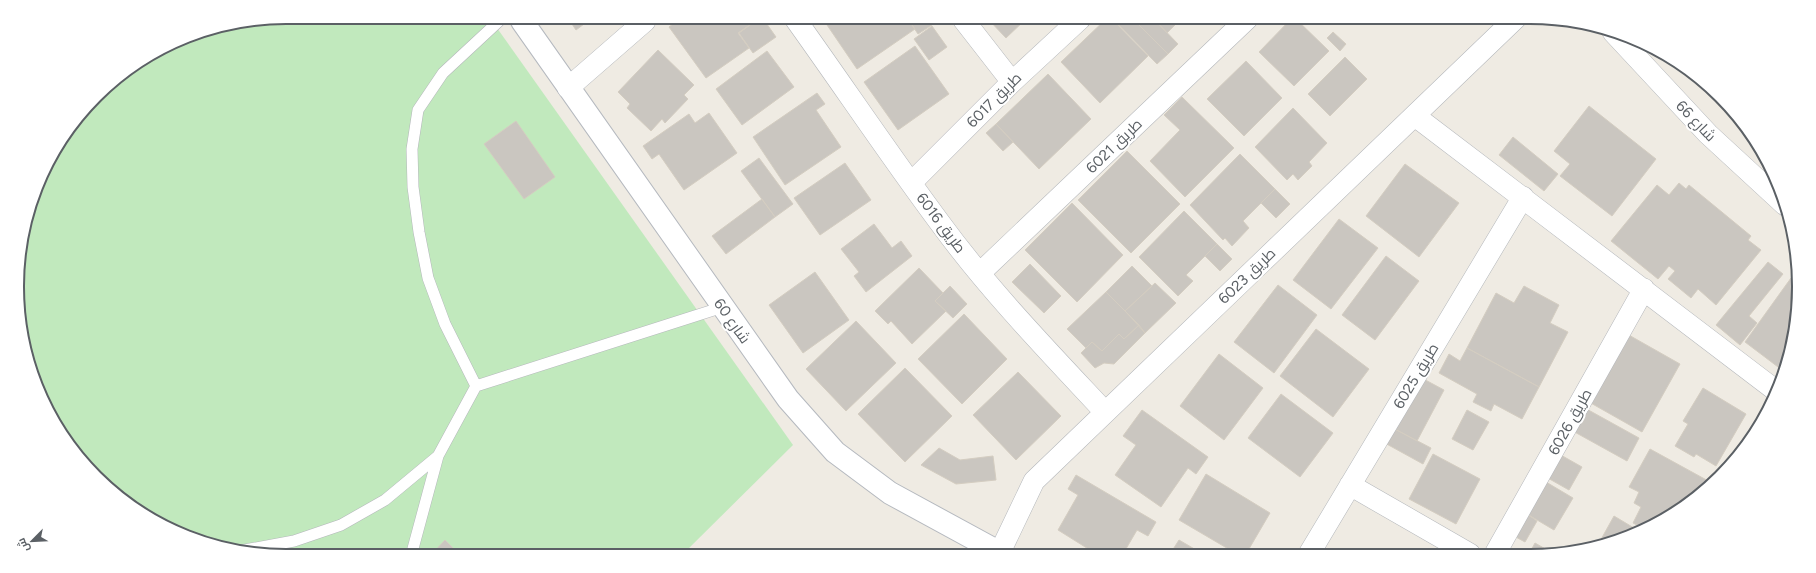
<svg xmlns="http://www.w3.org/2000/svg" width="1816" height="573" font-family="Figtree,Cairo,sans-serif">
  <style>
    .green { fill: #c1e9bd }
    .building { fill: #cac6c0; stroke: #d4cdc1 }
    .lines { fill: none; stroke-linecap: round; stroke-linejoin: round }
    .lane-casing { stroke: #b4b7bb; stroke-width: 12 }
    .street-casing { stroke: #b4b7bb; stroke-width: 22 }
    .secondary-casing { stroke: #b5b9bf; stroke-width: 24 }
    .lane { stroke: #fff; stroke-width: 11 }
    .street { stroke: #fff; stroke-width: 21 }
    .secondary { stroke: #fff; stroke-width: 22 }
    .labels { text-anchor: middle; stroke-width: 4; stroke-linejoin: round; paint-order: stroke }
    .street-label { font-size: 15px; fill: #5b6065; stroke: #fff }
    .rim { fill: none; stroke: #5b6065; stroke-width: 2 }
  </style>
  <rect width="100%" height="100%" fill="#efebe3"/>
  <path class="green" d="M492,21L793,445L682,555L286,556L234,551L183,535L137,510L96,477L63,436L26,356L18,304L19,252L45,167L73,122L109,84L184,37L234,22Z"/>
  <path class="building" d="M1153,18H1182L1167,33Z
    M1153,18L1178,44L1168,54L1133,19Z
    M1292,18H1295L1329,51L1294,86L1259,52Z
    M1304,18H1317L1310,24Z
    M908,19H932L935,23L918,34Z
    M908,19L915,29L857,69L825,22L827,20Z
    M988,19H1026L1006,38Z
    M1106,19H1112L1148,56L1100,103L1061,62Z
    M1113,19H1133L1168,54L1157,64Z
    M678,20H748L751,24L738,33L749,48L706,78L669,27Z
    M757,20H764L776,37L753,53L739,33Z
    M570,21H588L576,30Z
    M932,26L947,47L929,60L914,39Z
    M1333,32L1346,44L1340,51L1327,38Z
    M915,46L949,94L898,130L864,82Z
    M658,50L694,85L684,95L688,99L665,123L662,119L651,131L627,108L630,104L618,92Z
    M767,51L794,87L742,125L716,89Z
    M1345,57L1367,79L1330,116L1308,94Z
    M1246,61L1282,98L1244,136L1207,99Z
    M1048,74L1091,119L1039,169L996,124Z
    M817,93L825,104L816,110L841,147L785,185L753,137Z
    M1182,97L1234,148L1185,197L1150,161L1180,130L1164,115Z
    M1589,106L1656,159L1612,216L1560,176L1570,164L1554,151Z
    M1293,108L1327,143L1309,162L1312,166L1298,180L1293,174L1287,180L1255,147Z
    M709,113L737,153L684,190L659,154L652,159L643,146L689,114L695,123Z
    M516,121L555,177L524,199L484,144Z
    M996,124L1013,142L1003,151L986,133Z
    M1513,137L1558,174L1544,191L1499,155Z
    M1127,151L1180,204L1131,253L1078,200Z
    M1240,154L1275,189L1243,221L1249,228L1232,246L1225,238L1223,240L1190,205Z
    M759,158L793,204L775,217L741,171Z
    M845,163L871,200L820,235L794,198Z
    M1405,164L1459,203L1419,257L1366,216Z
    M1679,183L1686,189L1689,185L1751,236L1748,240L1761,250L1716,305L1698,289L1691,298L1668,279L1675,271L1669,266L1658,279L1611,241L1657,185L1669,195Z
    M1275,189L1290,204L1276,218L1261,203Z
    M762,199L775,217L726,254L712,236Z
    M1072,203L1123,255L1077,302L1025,250Z
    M1184,211L1217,244L1186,275L1193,281L1178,296L1139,257Z
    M1339,219L1378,248L1331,309L1293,280Z
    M874,224L892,248L901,241L912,256L866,292L854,276L859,272L841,249Z
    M1217,244L1232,259L1220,271L1205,256Z
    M1386,256L1419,281L1375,340L1342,315Z
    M1768,262L1783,274L1749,316L1757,323L1740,345L1716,325Z
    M1030,264L1061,296L1044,313L1012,282Z
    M1132,266L1152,286L1125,311L1106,292Z
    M919,268L943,293L935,301L946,311L912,344L891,321L888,324L875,311Z
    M815,272L849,320L803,353L769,305Z
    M1791,278L1799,284V287L1794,339L1782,370L1745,342Z
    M1155,283L1176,303L1145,333L1125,311Z
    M1278,285L1317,315L1274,373L1234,342Z
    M950,286L967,304L953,318L935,301Z
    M1524,286L1559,305L1550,323L1568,332L1539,387L1467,348L1496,293L1514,303Z
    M1106,292L1139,325L1124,339L1119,334L1102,351L1092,342L1086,348L1067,329Z
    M964,314L1007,359L962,404L918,359Z
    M856,321L896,363L846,411L806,369Z
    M1139,325L1145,333L1114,364L1104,363L1095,368L1081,353L1092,342L1102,351L1119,334L1124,339Z
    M1316,329L1369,369L1333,417L1280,376Z
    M1627,334L1680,364L1642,432L1589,402Z
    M1467,348L1539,387L1522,419L1494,404L1491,411L1473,402L1477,394L1439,373L1449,354L1460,361Z
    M1219,354L1263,388L1224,440L1180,406Z
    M905,368L952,416L905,462L858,414Z
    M1018,372L1061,416L1016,460L973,415Z
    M1418,376L1444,390L1417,441L1391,427Z
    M1703,388L1746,414L1716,466L1696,454L1694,457L1675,446L1688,424L1683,421Z
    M1281,394L1333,433L1300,477L1248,438Z
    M1583,407L1639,438L1627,461L1571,430Z
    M1142,410L1208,457L1196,474L1188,468L1161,507L1115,475L1136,445L1123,436Z
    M1467,410L1489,422L1473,450L1452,439Z
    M1391,427L1431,448L1423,464L1383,442Z
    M939,448L960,460L993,456L996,480L956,484L921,465Z
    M1650,449L1712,483L1707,489L1645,529L1633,523L1641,507L1634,503L1639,492L1629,487Z
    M1433,454L1480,479L1456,524L1409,499Z
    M1559,454L1582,467L1569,490L1546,477Z
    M1206,474L1270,513L1246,554H1237L1179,520Z
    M1076,475L1156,522L1148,536L1137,530L1123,554H1113L1105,550L1102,555H1098L1058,530L1078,495L1068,489Z
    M1546,482L1573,498L1554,530L1527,514Z
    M1527,514L1537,521L1525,542L1514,536Z
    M1614,516L1639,531L1599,543Z
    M445,540L461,556H430Z
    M1179,540L1203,554H1170Z
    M1535,543L1554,554H1529Z"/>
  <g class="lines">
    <g class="lane-casing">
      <path id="lane" d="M476,386L445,324L428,278L419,232L413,187L412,149L418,110L443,73L499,21
        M239,551L294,541L341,525L385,500L438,456
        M411,556L438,456L476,386L723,307"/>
    </g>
    <g class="street-casing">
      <path id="street" d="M963,19L1012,82
        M796,20C844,87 890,156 940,223C989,290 1048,351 1105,412
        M1613,32L1708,134L1785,205
        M568,88L645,21
        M1415,116L1775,390
        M911,183L1012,82L1080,19
        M980,273L1248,18
        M1350,485L1470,554
        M1000,552L1034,481L1517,17
        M1309,554L1523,197
        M1495,554L1644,289"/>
    </g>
    <g class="secondary-casing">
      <path id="secondary" d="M522,21L788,399L835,452L890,493L1004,555"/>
    </g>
    <use href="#lane" class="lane"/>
    <use href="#street" class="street"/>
    <use href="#secondary" class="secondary"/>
  </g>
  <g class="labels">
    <g class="street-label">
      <text transform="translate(994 100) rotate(-45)" y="5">طريق 6017</text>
      <text transform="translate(1696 121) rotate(46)" y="5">شارع 66</text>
      <text transform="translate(1114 146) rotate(-44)" y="5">طريق 6021</text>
      <text transform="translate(941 223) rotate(53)" y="5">طريق 6016</text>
      <text transform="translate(1247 276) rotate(-44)" y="5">طريق 6023</text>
      <text transform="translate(732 321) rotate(55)" y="5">شارع 60</text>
      <text transform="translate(1416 376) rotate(-59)" y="5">طريق 6025</text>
      <text transform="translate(1570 422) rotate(-61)" y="5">طريق 6026</text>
    </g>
  </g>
  <path d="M0 0H1816V573H0ZM286 24H1530A262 262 0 0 1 1792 286V287A262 262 0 0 1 1530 549H286A262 262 0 0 1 24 287V286A262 262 0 0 1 286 24Z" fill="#fff" fill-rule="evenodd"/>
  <path class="rim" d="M286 24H1530A262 262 0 0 1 1792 286V287A262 262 0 0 1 1530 549H286A262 262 0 0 1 24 287V286A262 262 0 0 1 286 24Z"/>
  <g transform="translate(32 541) rotate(246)" stroke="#ffffff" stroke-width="3" paint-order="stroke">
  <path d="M0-3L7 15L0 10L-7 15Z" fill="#5b6065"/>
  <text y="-6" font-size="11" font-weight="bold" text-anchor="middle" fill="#5b6065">ش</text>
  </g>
</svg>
